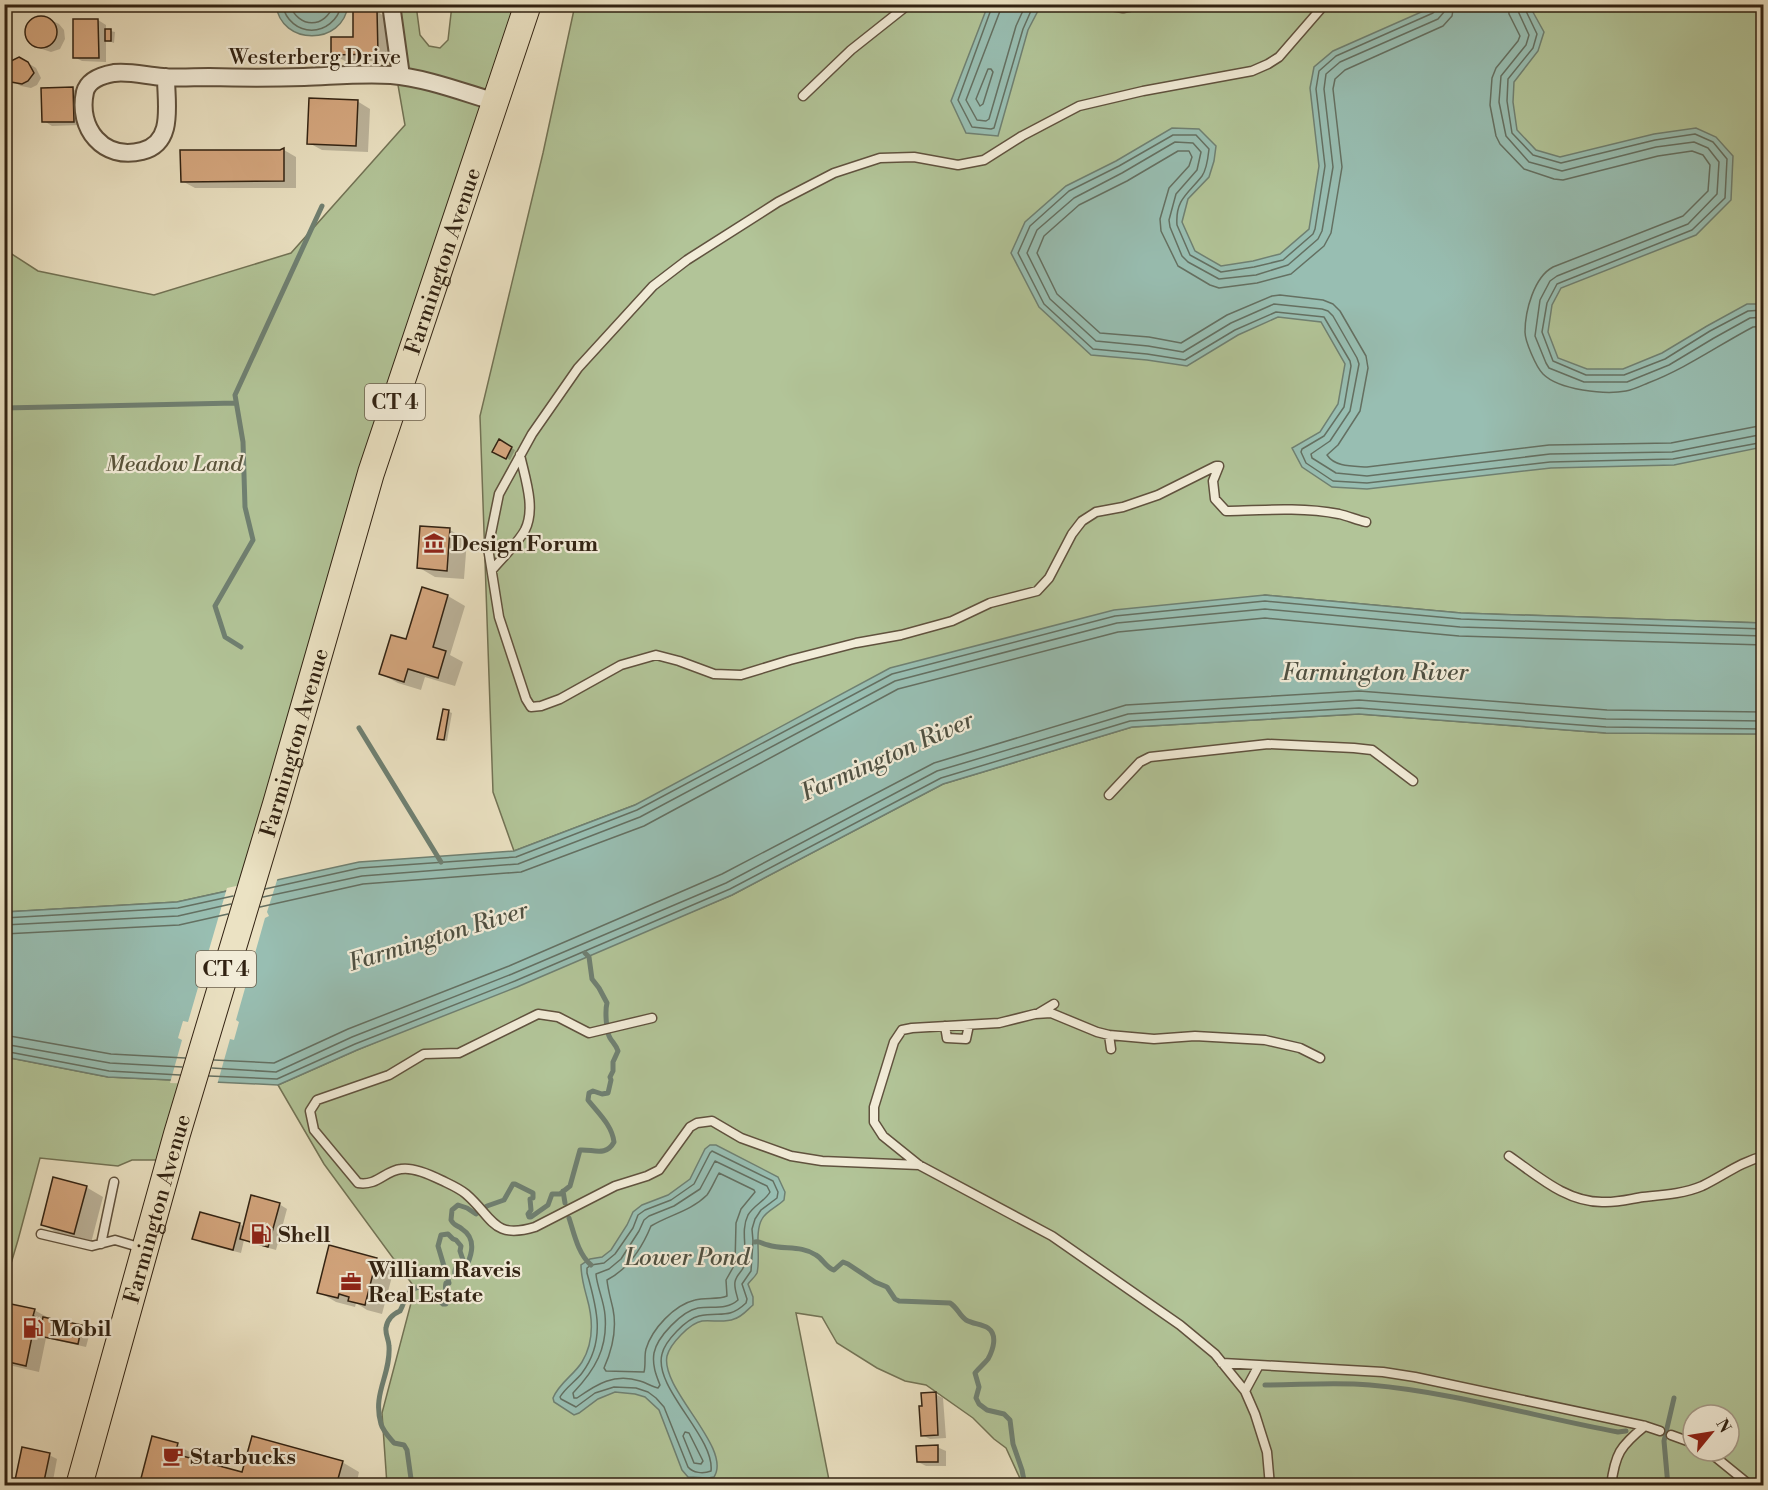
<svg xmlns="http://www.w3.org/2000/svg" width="1768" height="1490" font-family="'Libre Bodoni',serif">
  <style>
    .green { fill: #b2c498; stroke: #727355; stroke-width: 1.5; fill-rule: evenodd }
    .water { fill: #98beb2; stroke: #6f8072; stroke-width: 1.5 }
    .pier { fill: #ebe2c3 }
    .shadow { fill: #0003 }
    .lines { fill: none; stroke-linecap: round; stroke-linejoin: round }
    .shore { stroke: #647062; stroke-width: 1.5 }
    .stream { stroke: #6f8072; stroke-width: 5 }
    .building { fill: #d5a77f; stroke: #312212; stroke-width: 1.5 }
    .lane-casing { stroke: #60523e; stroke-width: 11 }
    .street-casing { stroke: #60523e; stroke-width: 20 }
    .primary-casing { stroke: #312212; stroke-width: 28 }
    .lane { stroke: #f2ecd8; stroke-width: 8 }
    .street { stroke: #f2ecd8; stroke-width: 16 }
    .primary { stroke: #ebe2c3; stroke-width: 26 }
    .labels { text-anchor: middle; stroke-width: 4.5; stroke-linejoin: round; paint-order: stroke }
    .shield { fill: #f2ecd8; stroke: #6b5f4d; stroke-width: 1.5 }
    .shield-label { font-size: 21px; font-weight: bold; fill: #312212 }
    .street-label { font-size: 22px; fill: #312212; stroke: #f2ecd8 }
    .park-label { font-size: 22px; font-style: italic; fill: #58533a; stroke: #f2ecd8 }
    .poi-label { font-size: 22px; font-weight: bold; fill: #312212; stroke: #f2ecd8; text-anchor: start }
    .water-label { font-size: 24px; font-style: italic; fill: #505142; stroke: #f2ecd8 }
  </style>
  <rect width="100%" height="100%" fill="#ebe2c3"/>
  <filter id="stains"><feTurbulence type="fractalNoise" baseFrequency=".00333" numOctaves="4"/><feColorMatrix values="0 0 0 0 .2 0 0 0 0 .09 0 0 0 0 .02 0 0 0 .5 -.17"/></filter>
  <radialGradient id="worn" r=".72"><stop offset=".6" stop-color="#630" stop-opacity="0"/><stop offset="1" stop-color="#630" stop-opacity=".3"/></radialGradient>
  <path class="green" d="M384,5H416L420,35L429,46L440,48L448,40L452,5H528L250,886L177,902L5,912L4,249L38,271L154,295L291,253L405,125Z
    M575,5H1763V623L1461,613L1265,595L635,805L514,851L493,792L480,416L543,153Z
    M1359,714L1606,733L1763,734V1485H1023L1006,1448L994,1439L973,1418L926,1385L905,1381L877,1368L837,1343L822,1317L796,1313L830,1485H387L382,1413L415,1288L324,1164L278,1085L357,1050L732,895L943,784L1132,727ZM1693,1415H1729V1451H1693Z
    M5,1057L108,1077L193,1081L170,1160H132L118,1166L40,1158L18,1240L5,1284Z"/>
  <path class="water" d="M276,5V4L348,5C343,46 281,46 276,5Z
    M988,5H1041L1028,30L998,136L966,133L951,101Z
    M1437,5H1529L1544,32L1538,51L1514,82L1513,102L1517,130L1536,150L1560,157L1654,134L1696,128L1716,137L1733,156L1731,200L1696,235L1561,288L1552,305L1548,332L1558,358L1587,369H1623L1662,353L1707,326L1747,304H1763V447L1674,465L1551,468L1367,489L1332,487L1302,467L1292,448L1320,432L1338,404L1345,364L1321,322L1278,317L1238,335L1187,366L1147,360L1091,355L1039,307L1011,253L1025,222L1066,186L1116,161L1172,128L1199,129L1216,146L1214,161L1209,177L1188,199L1182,222L1195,251L1221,266L1253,261L1280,254L1309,229L1319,166L1310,88L1314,67L1333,51Z
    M1265,595L1461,613L1763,623V734L1606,733L1359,714L1132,727L943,784L732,895L517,987L357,1050L278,1085L108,1077L5,1057V912L177,902L359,862L514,851L635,805L890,668L1114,610Z
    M710,1145H716L778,1177L785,1192L784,1200C777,1207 766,1211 762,1219C754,1233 761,1257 757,1273C755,1277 751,1280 748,1284L753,1297V1305C747,1310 742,1317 734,1319C725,1323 713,1320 702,1321C690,1323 670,1344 667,1356C660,1389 733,1448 714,1477L708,1478L688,1477L682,1470L659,1410L645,1397L635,1394L615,1392L598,1399L579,1413L574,1415L554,1402L553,1398C559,1383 574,1375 582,1362C594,1342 593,1319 587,1298C584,1287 581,1277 581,1265L590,1259L602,1257L611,1250L627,1225L633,1212L642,1205L668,1195L690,1179L705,1149Z"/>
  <path class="pier" d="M278,877L267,912L269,916L265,918L236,1020L239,1022L234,1040L230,1039L217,1085L170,1083L182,1040L178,1038L183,1021L188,1022L227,888Z"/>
  <path class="shadow" d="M376,11L389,19L390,61H345L332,54L355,38Z
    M45,17L59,24L64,30L65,39L60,49L51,52L42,49L28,39L26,28L34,18Z
    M98,20L106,25V30L115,32L114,43L106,40V62L82,61L74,57Z
    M28,63L36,68L41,78L37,85L31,88L21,86L12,81Z
    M72,89L81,93V125L52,126L44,121Z
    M357,101L370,109L368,152L322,150L309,143Z
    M284,150L296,157V188H195L182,181Z
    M500,441L515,450L510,460L494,451Z
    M421,528L450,530L467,540L464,579L435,577L418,567Z
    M448,596L465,606L450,655L463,662L455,686L425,677L421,690L398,683L381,674L407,641Z
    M444,710L452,713L447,741L438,738Z
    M86,1187L103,1197L91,1243L59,1234L42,1224Z
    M279,1204L287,1209L276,1250L250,1243L244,1240L241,1253L202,1243L194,1238L239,1224L245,1227Z
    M376,1260L394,1269L382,1314L367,1310L356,1303L355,1307L336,1302L319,1292Z
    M34,1310L47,1317V1320L82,1327L90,1332L86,1347L46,1338L39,1372L13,1366L4,1361V1336Z
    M935,1394L943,1398L946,1438L930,1439L922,1435Z
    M177,1445L195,1455L193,1461L243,1474L342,1462L359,1472L356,1486H140Z
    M937,1447L946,1451V1466H926L918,1462Z
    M49,1455L57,1459L52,1486L16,1484Z"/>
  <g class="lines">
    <path class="shore" d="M282,4C290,39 333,39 342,4
      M289,4C299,29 325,29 334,4
      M993,4L958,100L972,127L991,129L994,128L1023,29L1034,4
      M1001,4L1000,11L966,100L977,120L986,121L989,119L1016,26L1026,4
      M1437,4V9L1433,13L1336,56L1319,71L1316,89L1325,166L1315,229L1313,234L1283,260L1254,267L1221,272L1190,255L1177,225C1175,199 1189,193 1202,176C1207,169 1208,158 1209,149L1196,135H1173L1119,166L1069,191L1030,226L1018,253L1044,304L1093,349L1147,354L1185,360L1235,330L1276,312L1324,317L1350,361L1351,366L1344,407L1324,436L1302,449L1301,452L1306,463L1333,481L1367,483L1550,462L1673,459L1764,442
      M1445,4L1444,12L1438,19L1340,62L1326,74L1324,89L1333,167L1322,231L1318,239L1288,265L1256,275L1219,279L1188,262L1182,256L1170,227L1169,220L1176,194L1197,170L1201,152L1193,143L1175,142L1122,173L1074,198L1037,230L1027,253L1050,299L1096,341L1148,346L1183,352L1231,323L1274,304L1322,309L1328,311L1333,316L1357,358L1359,364L1350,411L1330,441L1311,454L1312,458L1336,473L1367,476L1550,454L1672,452L1764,434
      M1454,4L1452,16L1443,26L1345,70L1335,79L1333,89L1342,167L1331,233L1324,246L1291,274L1257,283L1219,288L1210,285L1178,266L1161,231L1160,219L1169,188L1189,166L1192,157L1189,151H1178L1127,181L1079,205L1044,236L1037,253L1057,294L1100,333L1149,337L1181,343L1227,315L1272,296L1280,295L1323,300L1333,304L1340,311L1366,356L1368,368L1360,411L1338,445L1327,455C1335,467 1352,466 1367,467L1549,445L1671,443L1764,425
      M1508,4L1509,14L1520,36L1518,41L1496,68L1492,78L1490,105L1496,136L1500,144L1524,169L1554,179L1563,180L1658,156L1692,151L1703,155L1710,165L1708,191L1683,216L1553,267C1534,277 1525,311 1525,332C1525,341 1536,367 1543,374C1559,390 1605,395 1626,391C1633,390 1641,386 1648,383C1685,369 1717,346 1753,327L1764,326
      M1517,4L1518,11L1529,35L1526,45L1501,76L1499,102L1506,136L1529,162L1562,171L1656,147L1694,142L1708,148L1719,162L1717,194L1688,224L1557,276L1550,281L1540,300L1535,336L1546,363L1549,368L1584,382H1627L1669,365L1714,338L1750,318L1764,317
      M1525,4V9L1537,34L1533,48L1508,79L1507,101L1512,133L1533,155L1561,163L1655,140L1695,134L1713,142L1727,159L1725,198L1692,230L1557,284L1547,303L1542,332L1553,361L1586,375H1624L1665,359L1710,331L1748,311L1764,310
      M988,69H991L993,72L983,104L980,106L976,99Z
      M265,889L360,868L516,857L637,810L892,674L1115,616L1265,601L1461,619L1764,629
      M263,897L362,876L518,864L640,817L895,681L1117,623L1265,609L1460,627L1764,636
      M260,907L363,884L521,872L644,826L898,689L1118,632L1265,618L1459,636L1764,645
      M4,918L178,908L233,896
      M4,925L178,916L231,904
      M4,934L179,925L228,914
      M4,1035L111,1054L185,1058
      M4,1044L110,1063L182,1067
      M4,1051L109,1071L180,1075
      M214,1060L274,1063L348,1029L509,966L722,874L934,763L1126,705L1359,691L1607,710L1764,712
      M212,1068L276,1072L352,1037L512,974L726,883L937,771L1128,714L1359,700L1606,719L1764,721
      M209,1076L277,1079L355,1044L515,981L730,889L941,778L1130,721L1359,708L1606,727L1764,729
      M712,1151L773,1181L778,1192L777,1198L761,1210L755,1219L752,1229L753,1241L751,1271L742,1284L747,1299L746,1303C728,1320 720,1311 699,1316C686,1319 665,1341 662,1354C653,1388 715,1437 711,1471C703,1474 693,1473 688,1467L664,1407L656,1398L648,1392L636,1388L614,1387L595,1393L576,1407L561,1399L560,1397C565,1388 576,1381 582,1373C606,1341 597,1308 587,1273V1268L591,1265L604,1263L615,1254L633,1228L638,1215L645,1210L671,1200L694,1184L710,1153Z
      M715,1161L767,1186L770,1192C765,1201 754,1205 748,1215C740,1231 748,1249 744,1266C742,1272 736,1275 735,1282C734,1288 737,1295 738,1300C727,1310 713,1306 698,1308C682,1311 657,1337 654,1353C652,1365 656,1375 660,1385L658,1388C652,1387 647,1383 640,1381C614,1373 597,1384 577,1398H574L573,1393C595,1370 608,1348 605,1315C604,1301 597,1287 596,1274L609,1269L621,1259L639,1231L644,1220L649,1216L674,1206L700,1189Z
      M719,1173L754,1190L755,1192L741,1209L736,1223L735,1264L726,1280L727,1296C718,1300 705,1297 695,1300C674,1305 652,1329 646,1349C644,1356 646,1365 644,1372L606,1371L604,1368C612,1350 617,1329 613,1309C611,1300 608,1290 607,1280C628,1269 642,1248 651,1226C669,1215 691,1211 707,1195C712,1188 715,1180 719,1173Z
      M685,1432L689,1433L703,1461L701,1464L694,1463L683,1436Z"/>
    <path class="stream" d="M4,408L236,403
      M241,647L225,637L215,606L253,540L245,507L243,442L235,395L322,206
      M359,728L441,862
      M563,1191L565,1203
      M569,1218C574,1233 578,1254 591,1265
      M755,1242C761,1241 762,1244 768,1245C784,1250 801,1245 816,1255C823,1259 826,1268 834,1270L843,1262L848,1264L875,1282L887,1287L895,1299L899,1301L950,1303C957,1307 959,1315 966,1320C973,1324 982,1324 988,1328C998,1335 993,1350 988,1359C984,1364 979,1368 975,1373L979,1387L976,1398L979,1404L987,1410L1004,1414L1010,1420L1013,1444L1022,1470L1025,1486
      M1265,1385C1300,1385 1335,1382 1370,1385C1452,1392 1537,1417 1618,1432L1626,1431
      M412,1486L407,1450L404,1445L394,1443C389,1437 383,1431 381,1424C372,1393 391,1375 389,1346C389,1340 385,1334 386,1328C387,1320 393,1314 400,1311C407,1298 403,1293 419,1287L430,1293L443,1304H446C448,1297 444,1290 446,1283H449L438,1246L441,1235L448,1234L453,1239L456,1240L461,1246L460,1251L463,1260C459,1265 454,1266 455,1274L458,1275L463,1274C470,1260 479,1240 462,1229C457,1225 454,1226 451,1220L452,1210L458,1205L467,1208L476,1214L487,1206L504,1200L513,1184H515L533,1193V1198L530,1199L531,1210L528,1214L529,1217H531L548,1205L552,1194H560L570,1186L580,1150C593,1149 606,1157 614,1142C612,1125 598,1113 588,1100L589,1093L593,1091L602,1094L608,1093L611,1080L610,1077L613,1071V1062L618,1051C616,1045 613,1043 610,1038C606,1032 605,1010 607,1003L599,988L592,979L589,957L585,953
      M1668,1486L1664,1441L1674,1398"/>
  </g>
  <path class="building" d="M353,10H377L378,54L331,55V37H353Z
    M25 32a16 16 0 1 1 32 0a16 16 0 1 1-32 0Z
    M73,19H98L99,58H73Z
    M105,29H111V41H105Z
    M19,57L28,62L34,73L28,81L22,84L11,82L6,72L9,62Z
    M73,87L74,122H42L41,88Z
    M309,98L358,100L356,146L307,144Z
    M284,148V181L181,182L180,150H280Z
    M499,439L512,447L506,459L492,452Z
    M420,526L450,528L447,571L417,568Z
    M422,587L448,595L433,647L446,651L438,678L408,669L404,682L379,674L391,635L406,639Z
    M443,709L449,710L444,740L437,739Z
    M53,1177L87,1186L74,1234L41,1225Z
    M251,1195L280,1203L268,1247L240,1239Z
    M200,1212L240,1223L233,1250L192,1239Z
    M329,1245L377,1258L365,1305L348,1301L349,1297L339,1294L338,1298L317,1293Z
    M11,1304L35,1309L33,1316L36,1317L26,1366L4,1361V1335Z
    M43,1317L82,1325L78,1344L39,1336Z
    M936,1392L938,1435L921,1436L919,1406H922L921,1393Z
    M152,1436L178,1443L175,1454L242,1472L252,1436L343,1461L336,1486H139Z
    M938,1445V1462H917L916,1446Z
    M22,1447L50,1453L43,1486L14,1485Z"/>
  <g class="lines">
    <g class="lane-casing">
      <path id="lane" d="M1098,4L1123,8L1144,4
        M1325,4L1279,57L1268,64L1252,71L1143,91L1079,106L1022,136L984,160L958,165L914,157L880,158L834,173L778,202L687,260L653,286L578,368L532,434L499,494L488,548L499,617L526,699L531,707L541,706L560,699L621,665L656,655L679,661L714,674L741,675L790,660L856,643L901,635L952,621L990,603L1037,591L1049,578L1072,534L1082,521L1096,512L1123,507L1158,495L1216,466H1219L1213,481L1215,499L1226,511C1263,510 1302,507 1339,514C1348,516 1357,520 1366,522
        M803,96L851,50L909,4
        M492,570C502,558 518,543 525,530C536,508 525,478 520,455
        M1109,795L1140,762L1150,757L1268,744L1354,748L1372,750L1413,781
        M1039,1013L1054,1004
        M652,1018L589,1033L558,1017L538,1014L459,1053L424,1054L389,1075L317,1100L310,1111L314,1130L358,1183C378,1186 384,1171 401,1169C413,1167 431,1175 441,1180C449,1184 459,1188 466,1194C493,1217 492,1240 535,1227L615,1186L647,1176L659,1170L690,1127L697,1123L712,1121L741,1138L791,1156L822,1161L919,1165
        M945,1026L947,1038L966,1039L969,1025
        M1109,1035L1111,1049
        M1509,1156C1538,1176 1566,1202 1602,1202C1616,1203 1630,1199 1643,1197C1663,1195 1683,1194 1702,1186C1723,1176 1740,1162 1764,1156
        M41,1234L92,1246L115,1240L142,1248
        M101,1244L114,1182
        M1222,1363L1259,1365
        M1245,1391L1259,1365L1383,1372L1415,1377L1645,1426L1660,1431
        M1671,1435L1693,1443
        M1708,1451L1751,1486
        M1270,1486L1267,1452L1255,1414L1245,1391L1215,1354L1180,1325L1052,1236L919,1165L883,1136L874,1122V1107L894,1042L902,1030L912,1028L999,1023L1035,1014L1051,1013L1097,1032L1109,1035L1154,1039L1195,1036L1265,1040L1300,1048L1320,1058
        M1611,1486C1615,1454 1620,1446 1645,1426"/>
    </g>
    <g class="street-casing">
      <path id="street" d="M391,4L401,76
        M166,77C166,104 175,143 142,151C103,161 77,128 85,92C88,80 103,75 114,73C130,71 147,76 163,77C178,78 194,77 209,77C241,78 273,78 304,77C333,76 362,73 391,75C426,78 462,92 496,102"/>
    </g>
    <g class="primary-casing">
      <g id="primary">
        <path id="s1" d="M79,1486L177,1134L276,804L371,473L528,4"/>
      </g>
    </g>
    <use href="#lane" class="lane"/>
    <use href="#street" class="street"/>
    <use href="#primary" class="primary"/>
  </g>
  <defs>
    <g id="museum-bare" transform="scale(1.62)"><path d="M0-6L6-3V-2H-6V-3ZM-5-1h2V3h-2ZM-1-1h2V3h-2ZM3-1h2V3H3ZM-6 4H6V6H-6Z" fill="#8f2418" stroke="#f2ecd8" stroke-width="2.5" paint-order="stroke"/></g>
    <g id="fuel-bare" transform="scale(1.62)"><path d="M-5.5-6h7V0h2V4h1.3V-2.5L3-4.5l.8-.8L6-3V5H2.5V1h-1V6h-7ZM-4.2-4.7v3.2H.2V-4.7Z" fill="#8f2418" stroke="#f2ecd8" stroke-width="2.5" paint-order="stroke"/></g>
    <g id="office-bare" transform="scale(1.62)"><path d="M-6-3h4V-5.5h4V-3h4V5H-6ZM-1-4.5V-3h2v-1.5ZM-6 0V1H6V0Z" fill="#8f2418" stroke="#f2ecd8" stroke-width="2.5" paint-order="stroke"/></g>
    <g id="cafe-bare" transform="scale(1.62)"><path d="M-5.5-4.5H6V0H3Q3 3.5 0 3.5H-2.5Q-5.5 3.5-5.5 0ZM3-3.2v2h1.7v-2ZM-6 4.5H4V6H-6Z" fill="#8f2418" stroke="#f2ecd8" stroke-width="2.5" paint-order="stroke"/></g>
  </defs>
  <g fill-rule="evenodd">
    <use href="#museum-bare" x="434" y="543"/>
    <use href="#fuel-bare" x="261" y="1234"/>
    <use href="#office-bare" x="351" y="1282"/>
    <use href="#fuel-bare" x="33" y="1328"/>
    <use href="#cafe-bare" x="173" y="1456"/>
  </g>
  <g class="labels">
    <g class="shield">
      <rect x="365" y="384" width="60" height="36" rx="4.5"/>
      <rect x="196" y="951" width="60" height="36" rx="4.5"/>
    </g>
    <g class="shield-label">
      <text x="395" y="409">CT 4</text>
      <text x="226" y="976">CT 4</text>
    </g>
    <g class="street-label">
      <text x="315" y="64">Westerberg Drive</text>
      <text dy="8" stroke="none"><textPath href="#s1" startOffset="1278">Farmington Avenue</textPath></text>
      <text dy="8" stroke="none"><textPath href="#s1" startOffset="774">Farmington Avenue</textPath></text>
      <text dy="8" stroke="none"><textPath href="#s1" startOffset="288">Farmington Avenue</textPath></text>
    </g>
    <g class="park-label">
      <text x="174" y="471">Meadow Land</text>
    </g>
    <g class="poi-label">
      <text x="451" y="551">Design Forum</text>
      <text x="278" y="1242">Shell</text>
      <text x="368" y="1277">William Raveis<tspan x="368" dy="25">Real Estate</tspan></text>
      <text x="50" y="1336">Mobil</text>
      <text x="190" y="1464">Starbucks</text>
    </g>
    <g class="water-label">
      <text x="1375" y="680">Farmington River</text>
      <text transform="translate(887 756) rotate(-24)" y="8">Farmington River</text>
      <text transform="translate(438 936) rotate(-17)" y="8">Farmington River</text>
      <text x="687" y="1265">Lower Pond</text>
    </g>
  </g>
  <rect width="1768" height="1490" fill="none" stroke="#ebe2c3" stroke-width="24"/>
  <rect x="6" y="6" width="1756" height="1478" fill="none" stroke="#312212" stroke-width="3"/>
  <rect x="12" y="12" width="1744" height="1466" fill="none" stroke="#312212" stroke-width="1.5"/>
  <g transform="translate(1711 1433) rotate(60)"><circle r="28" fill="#f2ecd8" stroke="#a59b89" stroke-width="1.5"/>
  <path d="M0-4.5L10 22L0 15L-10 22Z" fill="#8f2418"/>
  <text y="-9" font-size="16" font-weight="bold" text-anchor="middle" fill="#312212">N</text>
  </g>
  <rect width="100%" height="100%" filter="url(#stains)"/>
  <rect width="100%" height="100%" fill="url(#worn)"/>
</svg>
